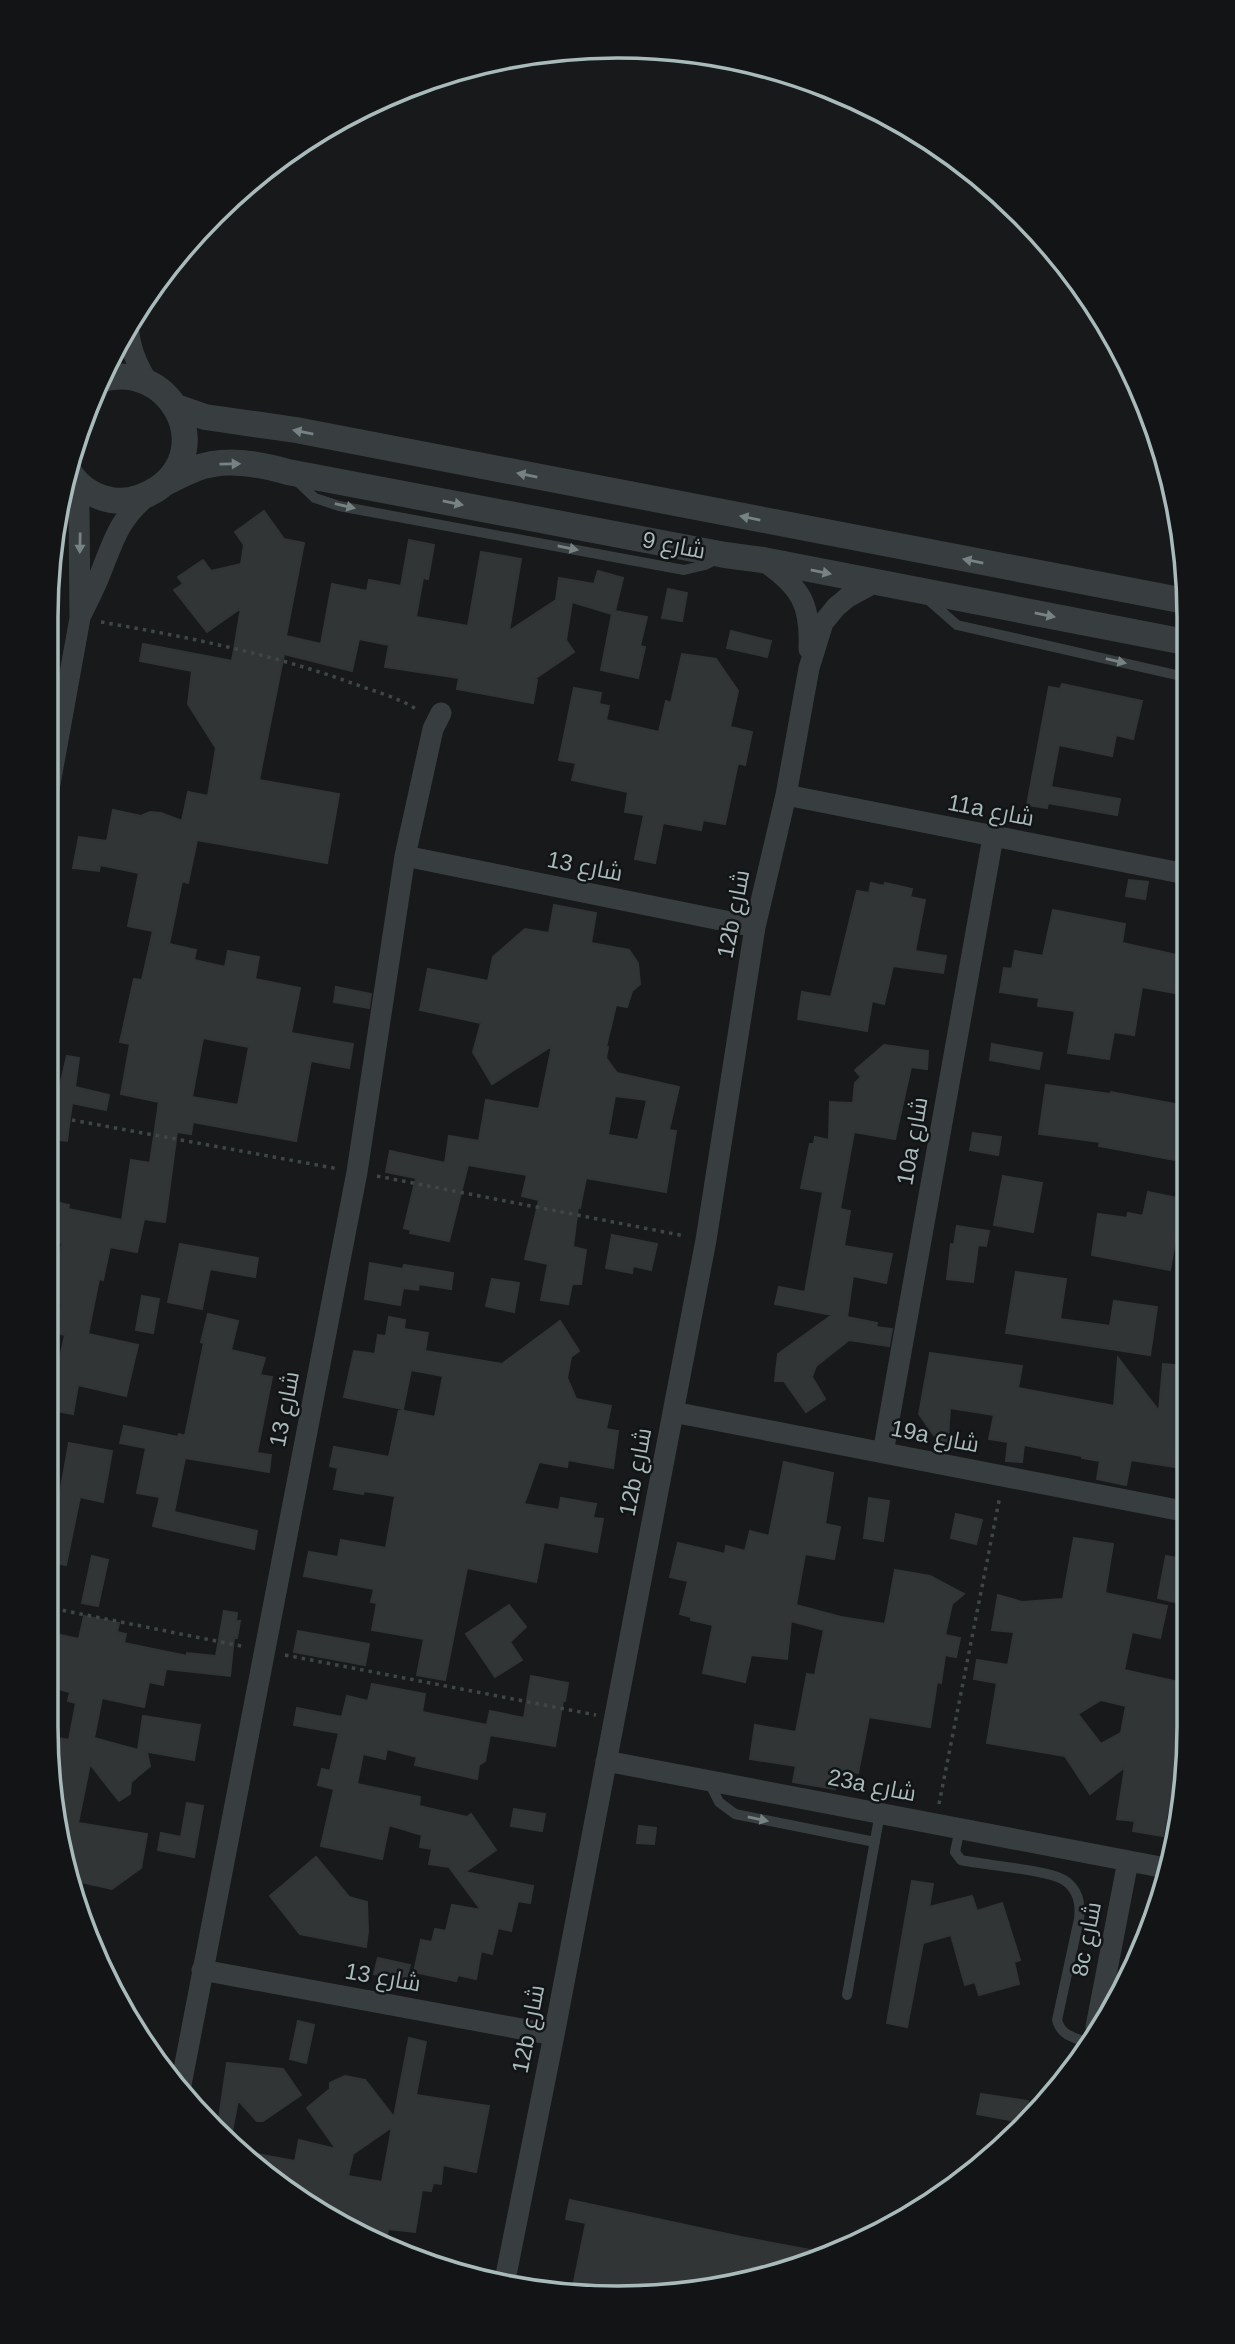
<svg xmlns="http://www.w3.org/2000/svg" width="1235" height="2344" font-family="Helvetica,Cairo,sans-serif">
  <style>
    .building { fill: #323536; stroke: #313436; stroke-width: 2; fill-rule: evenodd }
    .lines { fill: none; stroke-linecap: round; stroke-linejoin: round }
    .path { stroke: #3e4646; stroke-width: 3.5; stroke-dasharray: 3.5 5; stroke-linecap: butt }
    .service { stroke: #383e3f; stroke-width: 10 }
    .minor { stroke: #383e3f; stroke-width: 21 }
    .tertiary { stroke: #383e3f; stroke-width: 26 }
    .oneway { fill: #768283 }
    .labels { text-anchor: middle; stroke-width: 5; stroke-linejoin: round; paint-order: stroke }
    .street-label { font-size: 23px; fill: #a9baba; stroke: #121415 }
    .rim { fill: none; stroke: #a9baba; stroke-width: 3.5 }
  </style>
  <rect width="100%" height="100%" fill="#17191a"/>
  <path class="building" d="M264,511L284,539L304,543L286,636L321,644L332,584L367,591L369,580L401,586L409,540L434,545L428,579L423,578L416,617L468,626L481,552L521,559L509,631L556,600L559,578L594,584L598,571L623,578L615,611L647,617L640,646L645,647L638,678L601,670L612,614L572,602L566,640L574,652L533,680H537L533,703L457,689L459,678L385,667L389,645L359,639L352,671L284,654L259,780L339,794L327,863L197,840L188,883L182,881L169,944L196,950L194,960L225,967L228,951L259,957L255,979L300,988L291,1033L353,1044L349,1068L311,1061L296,1141L193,1122L191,1134L177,1132L165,1222L144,1219L137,1252L110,1247L103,1280L99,1279L88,1334L138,1345L126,1396L78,1385L73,1414L46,1409L49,1393L52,1394L65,1335L54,1332L61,1304L49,1302L62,1243L46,1240V1200L69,1205L68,1209L122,1220L131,1160L150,1163L159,1102L121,1094L130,1044L120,1042L134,979L142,980L153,931L128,926L139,873L100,865L99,871L73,868L79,837L107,841L113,810L141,816L150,812L161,813L182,821L188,792L208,796L216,748L188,704L192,671L140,661L143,644L232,661L241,608L207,632L174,590L183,584L178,577L203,560L211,571L241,564L244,545L235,532ZM203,1038L249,1047L238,1105L192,1097Z
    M668,589L687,593L682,621L662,618Z
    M731,631L771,641L767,657L727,648Z
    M682,654L716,659L738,691L730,727L752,732L745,765L738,763L725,824L703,820L701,830L663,823L655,863L635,859L644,815L625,812L628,792L572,780L576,763L559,760L574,688L601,693L599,704L609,706L606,720L659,732L666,701L671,703Z
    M1062,684L1142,701L1133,739L1116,735L1112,756L1059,745L1051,787L1120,799L1117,815L1048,803L1047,808L1027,805L1049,687L1060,689Z
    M1129,880L1148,882L1145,899L1126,896Z
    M871,883L884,886L885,883L912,889L910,897L925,900L915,951L946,956L943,973L893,966L884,1004L872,1001L867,1031L798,1019L802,992L831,997L857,891L869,893Z
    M554,905L596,913L591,943L629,950L638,963L640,984L632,991L627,1007L616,1005L606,1047H608L606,1058L617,1073L679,1087L669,1130L676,1131L666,1192L586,1178L580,1208L578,1207L573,1247L586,1250L581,1284H572L568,1304L541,1300L548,1264L525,1259L539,1200L522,1196L527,1175L468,1165L449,1241L410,1233L411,1230L404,1228L416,1178L386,1172L390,1151L445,1163L449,1136L479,1141L486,1100L539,1109L552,1046L492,1084L473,1052L481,1023L420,1010L428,969L488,981L493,957L525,929L549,933ZM615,1096L647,1100L638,1140L608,1135Z
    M1053,910L1125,924L1122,943L1186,957V995L1142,987L1134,1035L1114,1032L1109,1059L1068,1053L1075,1011L1038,1006L1039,998L1000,992L1004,968L1012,969L1015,951L1043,956Z
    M336,987L371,994L369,1008L334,1002Z
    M992,1044L1042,1053L1039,1069L990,1060Z
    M884,1045L928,1051L927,1069L911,1067L895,1139L854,1132L840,1209L850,1211L844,1246L892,1254L886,1283L853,1276L847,1317L877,1323L876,1327L892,1329L889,1346L849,1340L816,1366L812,1377L825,1399L806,1412L784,1381H775L778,1354L832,1315L775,1304L779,1287L805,1292L823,1192L801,1188L810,1144H814L815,1137L829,1140L830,1102L853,1103L855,1083L861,1077L855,1070Z
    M67,1056L79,1058L75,1087L109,1095L106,1110L72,1103L67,1141L51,1139L54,1111Z
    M1046,1085L1110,1094L1111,1092L1186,1106V1162L1099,1146L1100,1142L1039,1134Z
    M973,1133L1001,1137L998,1155L970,1150Z
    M1003,1176L1042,1183L1033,1232L994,1225Z
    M1148,1192L1187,1200V1221L1179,1220L1170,1270L1092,1255L1098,1214L1127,1218L1128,1213L1143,1216Z
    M957,1226L989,1231L986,1246L978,1245L973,1282L947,1279L951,1244L954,1245Z
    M612,1235L657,1244L651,1270L633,1266L632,1273L606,1268Z
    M180,1244L258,1258L255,1277L210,1269L202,1309L168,1302Z
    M370,1263L403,1269L404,1265L453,1273L451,1289L419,1284L418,1290L403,1288L400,1305L365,1299Z
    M1016,1272L1066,1279L1060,1319L1110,1326L1114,1301L1157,1307L1150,1355L1006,1333Z
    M492,1279L519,1283L514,1312L486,1306Z
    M142,1296L159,1299L153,1333L136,1330Z
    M208,1314L238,1321L231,1350L265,1358L260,1375L272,1377L257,1453L271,1455L269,1472L185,1458L174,1512L257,1531L254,1549L153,1526L160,1497L137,1493L146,1448L120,1443L124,1426L178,1437L179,1434L185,1436L204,1343L201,1342Z
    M389,1317L405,1320L404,1329L428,1333L425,1351L502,1364L560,1321L579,1351L571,1357L567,1378L576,1399L611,1406L606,1429L618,1431L613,1468L568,1460L567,1467L539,1462L524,1504L559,1510L561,1498L596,1504L593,1518L603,1519L597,1552L544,1542L536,1582L467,1568L445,1680L417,1675L424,1639L372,1630L377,1603L371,1602L374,1589L304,1576L309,1552L338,1557L341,1540L386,1548L395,1496L364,1491L363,1494L334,1489L338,1468L330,1466L334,1447L389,1457L399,1410L435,1417L443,1376L411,1370L403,1409L344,1397L354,1351L375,1354L378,1335L386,1336Z
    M930,1353L1022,1366L1018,1388L1114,1406L1118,1358L1159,1411L1163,1364L1187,1366V1404L1185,1403L1175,1467L1131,1460L1126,1485L1097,1479L1100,1461L1082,1458V1456L1024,1445L1022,1462L1006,1461L1008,1442L989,1439L994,1415L950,1408L947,1452L945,1451L919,1414Z
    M69,1443L112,1451L103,1502L80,1497L66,1565L46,1561V1508L57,1510Z
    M784,1462L833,1473L825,1524L840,1527L834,1559L805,1554L796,1605L841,1617L885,1624L895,1570L930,1576L964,1594L952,1604L945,1635L960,1638L956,1657L945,1655L941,1683L937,1682L930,1727L869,1717L858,1773L838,1769L835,1789L793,1782L796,1766L750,1759L755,1725L796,1732L807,1674L815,1675L824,1630L791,1621L787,1659L751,1655L745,1682L703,1673L713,1625L691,1620V1617L680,1614L688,1581L670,1577L678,1543L725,1554L726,1546L745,1551L750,1531L769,1536Z
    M869,1498L889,1501L883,1541L864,1538Z
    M956,1514L982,1520L976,1544L951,1538Z
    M1074,1538L1113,1544L1105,1593L1167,1606L1160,1638L1132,1632L1124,1670L1188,1684V1764L1182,1799L1173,1782L1163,1836L1133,1831L1135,1821L1117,1819L1125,1767L1090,1794L1065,1756L987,1743L997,1683L974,1679L977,1660L1008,1665L1014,1632L992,1630L998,1595L1022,1602L1063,1599ZM1101,1700L1126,1706L1121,1733L1101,1744L1078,1714Z
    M92,1556L108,1560L98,1606L82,1603Z
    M1166,1556L1184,1559L1175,1602L1158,1598Z
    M509,1605L526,1627L510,1642L522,1660L495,1677L466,1634Z
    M224,1611L237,1613L236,1621H240L237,1638H234L230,1676L166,1669L163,1685L149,1682L144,1707L102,1698L94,1738L138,1750L143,1716L200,1725L194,1760L138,1750L147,1752L150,1766L131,1782L130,1794L119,1801L90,1764L78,1823L147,1834L141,1868L112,1889L71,1880L47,1736L69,1740L76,1703L68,1701L70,1692L46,1686V1632L79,1639L84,1616L119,1623L117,1632L126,1634L124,1643L187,1656V1653L216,1656Z
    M298,1631L369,1644L365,1665L294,1652Z
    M531,1676L568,1683L565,1701H563L555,1746L490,1735L485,1761L479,1765L477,1779L415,1765L417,1757L387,1749L385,1759L363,1754L357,1784L420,1797L419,1806L467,1817L471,1814L496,1850L465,1872L533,1886L530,1903L518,1901L511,1931L498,1928L492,1954L481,1951L476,1979L458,1975L456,1981L414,1972L421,1940L432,1942L435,1929L446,1931L452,1905L481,1910L449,1867L429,1864L432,1849L420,1847L422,1835L389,1825L382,1859L321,1846L334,1789L318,1785L322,1769L330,1771L339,1733L294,1725L297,1708L342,1717L347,1696L368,1701L372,1684L425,1694L422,1712L487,1725L490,1711L524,1718Z
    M187,1803L203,1806L194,1857L158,1850L161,1833L181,1837Z
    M514,1809L545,1814L542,1831L511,1826Z
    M639,1826L656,1828L654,1844L637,1843Z
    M316,1857L349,1897L367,1902L368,1931L366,1947L300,1934L270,1896Z
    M912,1881L933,1884L929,1907L972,1896L977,1911L1002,1903L1020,1960L1014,1962L1019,1984L979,1995L975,1982L965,1985L951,1935L923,1943L907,2027L887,2023Z
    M378,1958L410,1965L406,1981L374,1974Z
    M298,2021L314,2025L306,2063L290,2059Z
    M409,2038L426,2042L416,2095L489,2106L476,2172L443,2165L441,2184L433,2183L431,2191L422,2190L415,2232L388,2229L386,2241L300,2202L246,2152L295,2161L299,2140L336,2149L307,2108L330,2089V2083L345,2076L365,2080L394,2117ZM392,2127L382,2182L348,2176L353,2154Z
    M227,2063L283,2069L301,2095L263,2121H257L238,2100L231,2137L218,2125Z
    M981,2094L1028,2101L1026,2123L977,2114Z
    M570,2200L741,2237L826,2253L692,2294L571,2296L586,2223L566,2219Z"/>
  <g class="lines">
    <path class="path" d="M101,622C188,637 277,655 360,686C380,693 402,699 419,711
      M72,1120L339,1169
      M377,1176L685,1236
      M46,1607L246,1647
      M285,1655L596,1715
      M939,1804L1000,1496"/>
    <path class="service" d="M295,479L315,498L339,506L684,570L705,565L717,559
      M925,597L957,625L1185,677
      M708,1780L719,1802L735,1814L875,1842
      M960,1828L955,1852L961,1860C984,1865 1048,1870 1064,1880C1078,1889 1081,1903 1079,1919L1057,2020C1061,2035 1072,2037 1086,2042
      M847,1995L880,1813"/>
    <path class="minor" d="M128,326C130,348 136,363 147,381
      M765,562C801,587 811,605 809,649
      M82,613C88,601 94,589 99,577C113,543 117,521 147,496
      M786,795L1186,874
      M46,806L80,618L79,509L71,476
      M405,856L755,927
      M673,1412L1188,1512
      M883,1453L993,837
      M606,1761L1171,1869
      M202,1970L554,2035
      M1096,2027L1128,1861
      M180,2090L357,1172L405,856L433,729L441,713
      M504,2285L554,2035L706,1240L755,927L786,795L809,668L823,623L836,607L848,597L874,583"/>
    <path class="tertiary" d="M176,407L205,417L296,430L1185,601
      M66,466C75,485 91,496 111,500C128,503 143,498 157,489C218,448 169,358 99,380
      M165,483C175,478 185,473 195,469C225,457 259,464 288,472L725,555L763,560L1185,642"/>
  </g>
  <defs><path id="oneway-solid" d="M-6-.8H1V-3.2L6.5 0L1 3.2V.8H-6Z" transform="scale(1.75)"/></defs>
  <g class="oneway">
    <use href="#oneway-solid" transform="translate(303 432) rotate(-169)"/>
    <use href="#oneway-solid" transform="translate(230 464) rotate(-1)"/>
    <use href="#oneway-solid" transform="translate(527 475) rotate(-169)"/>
    <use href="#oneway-solid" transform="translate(453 503) rotate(11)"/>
    <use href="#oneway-solid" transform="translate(345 506) rotate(13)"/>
    <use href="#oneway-solid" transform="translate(750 518) rotate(-169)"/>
    <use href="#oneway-solid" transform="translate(80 543) rotate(91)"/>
    <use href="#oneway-solid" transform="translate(568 548) rotate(11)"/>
    <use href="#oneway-solid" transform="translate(973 561) rotate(-169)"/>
    <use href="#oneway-solid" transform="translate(821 572) rotate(11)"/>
    <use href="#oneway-solid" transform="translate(1045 615) rotate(11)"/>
    <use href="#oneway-solid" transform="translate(1116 661) rotate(13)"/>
    <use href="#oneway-solid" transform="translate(758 1819) rotate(11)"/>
  </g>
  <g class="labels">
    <g class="street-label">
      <text transform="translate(674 545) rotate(11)" y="8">شارع 9</text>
      <text transform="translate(991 810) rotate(11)" y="8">11a شارع</text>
      <text transform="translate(585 866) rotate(11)" y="8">شارع 13</text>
      <text transform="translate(733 914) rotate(-79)" y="8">12b شارع</text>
      <text transform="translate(912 1141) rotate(-80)" y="8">10a شارع</text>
      <text transform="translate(284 1409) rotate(-79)" y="8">شارع 13</text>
      <text transform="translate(935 1436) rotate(11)" y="8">19a شارع</text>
      <text transform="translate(635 1472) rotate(-79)" y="8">12b شارع</text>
      <text transform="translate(872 1785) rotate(11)" y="8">23a شارع</text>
      <text transform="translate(1086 1939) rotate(-79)" y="8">8c شارع</text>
      <text transform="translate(383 1977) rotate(10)" y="8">شارع 13</text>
      <text transform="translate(528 2029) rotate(-79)" y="8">12b شارع</text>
    </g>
  </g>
  <path d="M0 0H1235V2344H0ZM617 58H618A559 559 0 0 1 1177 617V1727A559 559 0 0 1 618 2286H617A559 559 0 0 1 58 1727V617A559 559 0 0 1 617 58Z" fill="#121415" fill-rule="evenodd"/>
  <path class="rim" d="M617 58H618A559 559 0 0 1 1177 617V1727A559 559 0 0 1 618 2286H617A559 559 0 0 1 58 1727V617A559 559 0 0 1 617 58Z"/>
</svg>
